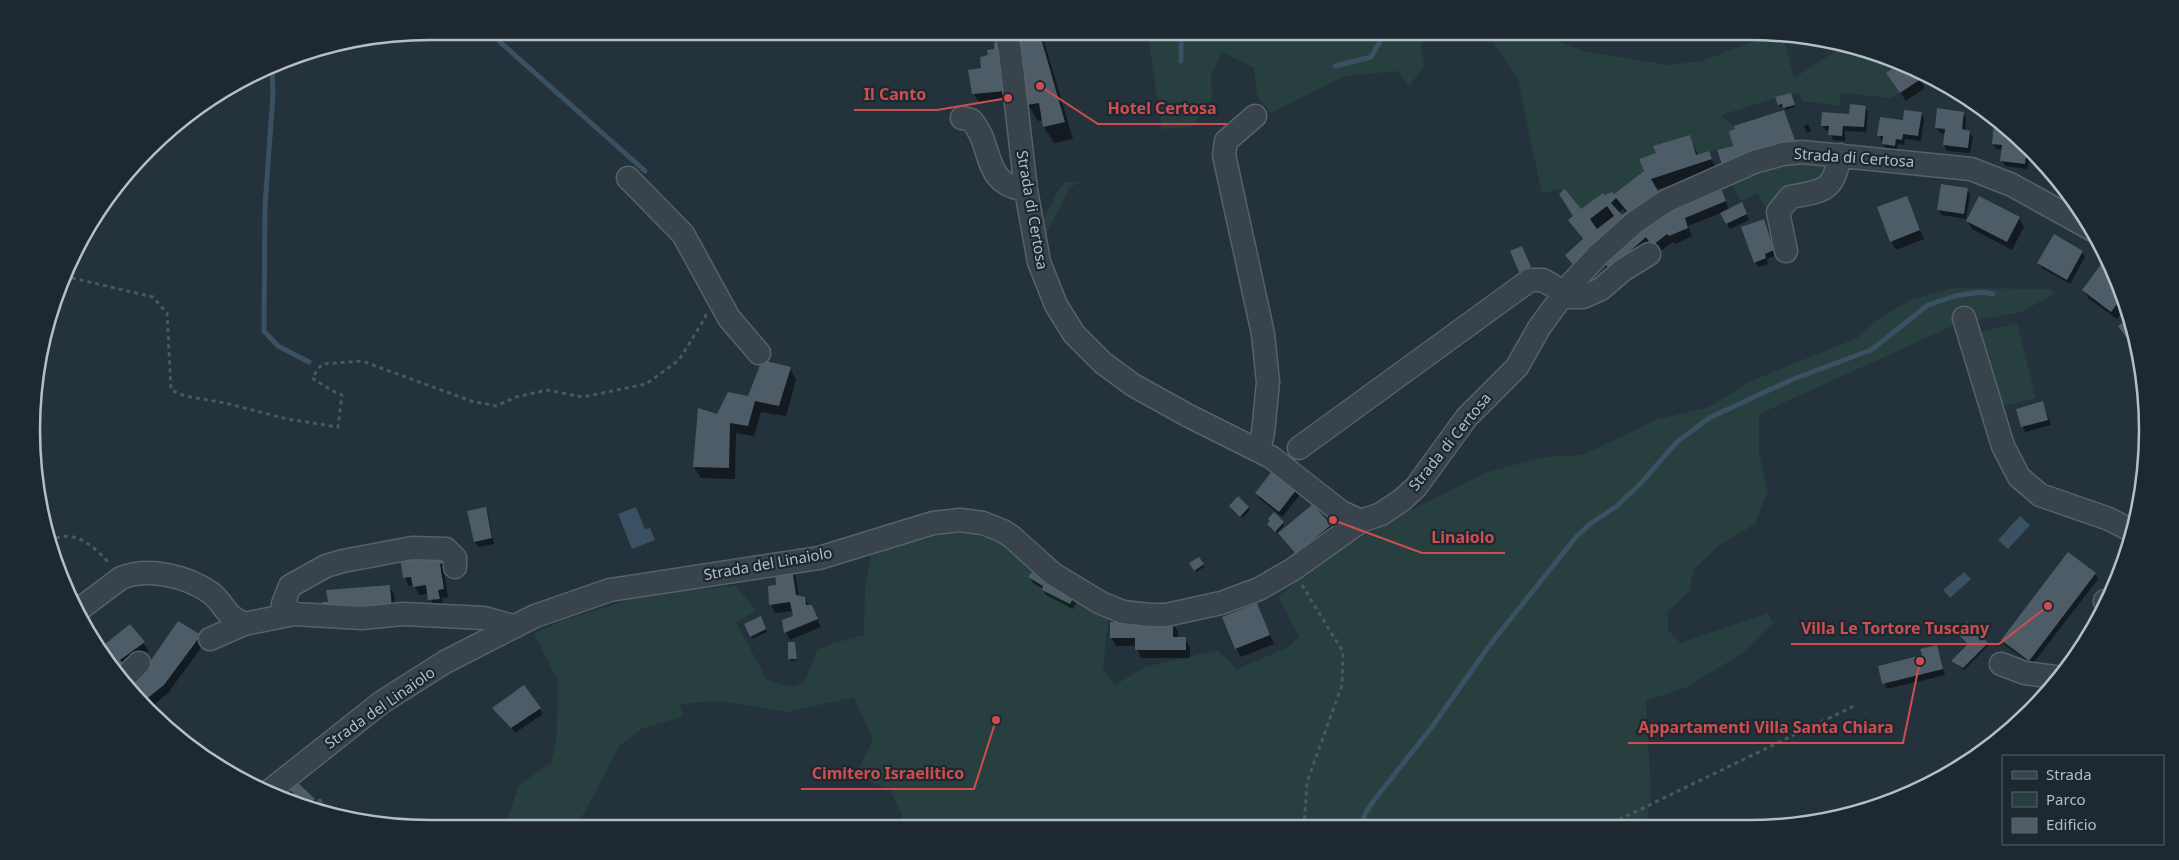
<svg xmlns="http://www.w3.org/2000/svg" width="2179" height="860" font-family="'Noto Sans',sans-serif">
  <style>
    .green { fill: #273f3e }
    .water { fill: #395163 }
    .shadow { fill: #0007; fill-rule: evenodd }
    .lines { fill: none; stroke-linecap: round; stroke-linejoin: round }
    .stream { stroke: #395163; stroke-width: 5 }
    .building { fill: #4e5c67; fill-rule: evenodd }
    .minor-casing { stroke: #56616a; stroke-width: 25 }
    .path { stroke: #465b5b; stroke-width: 3; stroke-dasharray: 4 4; stroke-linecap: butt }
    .minor { stroke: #38434c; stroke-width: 22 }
    .labels { text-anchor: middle; stroke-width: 4.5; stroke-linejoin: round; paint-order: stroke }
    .street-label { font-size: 15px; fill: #b4bec8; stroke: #1d2831 }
    .rim { fill: none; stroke: #b4bec8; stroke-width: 2.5 }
    .leader { fill: none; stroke: #ce4e50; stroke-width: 2 }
    .callout-dot { fill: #ce4e50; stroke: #1d2831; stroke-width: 2 }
    .callout-label { font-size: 16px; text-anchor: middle; font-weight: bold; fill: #ce4e50; stroke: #1d2831; stroke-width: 4.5; stroke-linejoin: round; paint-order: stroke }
  </style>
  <rect width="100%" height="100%" fill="#24323c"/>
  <path class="green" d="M1147,31H1431L1420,46L1425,65L1409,86L1397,71L1345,76L1283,107L1271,114L1257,96L1254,68L1222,52L1211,76L1212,100L1191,127L1162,129Z
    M1495,31H1530L1584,51L1669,65L1702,61L1773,34L1783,36L1794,78L1846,44L1852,45L1895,61L1898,65L1886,73L1900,93L1891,98L1841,93L1840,106L1802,101L1799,93H1791L1725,114L1721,116L1734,126L1735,129L1729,131L1733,146L1696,155L1689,135L1654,146L1656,153L1639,159L1644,171L1614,194L1611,192L1605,195L1603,193L1581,209L1565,189L1562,192L1560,189L1542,194L1518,80L1491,38Z
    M1806,161L1826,164L1828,181L1786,194L1765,207L1757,193L1741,201L1731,183L1786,164Z
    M1066,182H1081L1070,187L1041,244L1040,226L1058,191Z
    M1953,288L2049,289L2055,293L2022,312L1957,324L1759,414V452L1768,491L1755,524L1718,546L1694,569L1689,592L1668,611V630L1680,643L1768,613L1773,623L1744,652L1687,687L1646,701L1651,795L1646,826L901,828L902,815L890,790L855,775L873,740L854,697L788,712L718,701L680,704L683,717L643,728L619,746L585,812L572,828L510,829L507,821L519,785L551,763L556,743L558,681L534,634L561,621L652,593L736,586L756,611L736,622L767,680L791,687L804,683L817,650L834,643L864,635L865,587L872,549L946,529L990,533L1109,613L1103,668L1115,685L1145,667L1217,650L1237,669L1287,648L1299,636L1278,596L1344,548L1386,523L1484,473L1544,457L1583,455L1655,420L1709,407L1751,381L1857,338L1875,321L1912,299Z
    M2017,323L2036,398L2000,407L1981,332Z"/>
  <path class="water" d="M636,507L645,529L650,528L655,540L632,549L618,514Z
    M2020,516L2030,525L2008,549L1998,540Z
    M1964,572L1971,579L1950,598L1943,590Z"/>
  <path class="shadow" d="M1016,31H1041L1073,139L1054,143L1044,127L1043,120L1038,121L1028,104Z
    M981,58L1010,99L979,102L974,94L970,71L983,69Z
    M1896,61L1914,68L1925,88L1906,101L1893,82L1899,66Z
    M1956,91L1969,99L1964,103Z
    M1792,96L1795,107L1786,110L1784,106L1780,107L1779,104Z
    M1865,107L1868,112L1866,132L1845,131V141L1833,140L1830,131H1826L1822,125L1851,115Z
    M1921,113L1924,119L1921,141L1905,139L1904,145L1898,144L1897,151L1886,150L1879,136Z
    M1963,113L1966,118L1965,131L1969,132L1973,137L1970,153L1947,151L1944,145L1945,134L1940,133L1936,128Z
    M1808,124L1811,131L1807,133L1804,126Z
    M2004,125L2021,141V144L2030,150L2028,169L2005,166L2002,161L2003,150L1996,149L1993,143Z
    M1689,136L1698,155L1708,152L1717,170L1656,190L1667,209L1724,196L1729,210L1744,209L1749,220L1730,229L1721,213L1688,226L1692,236L1675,244L1673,242L1658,253L1607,269L1602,261L1573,267L1567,256L1583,240L1570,220L1604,197L1614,196L1646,171L1657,154ZM1623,209L1626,213L1622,217L1618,213Z
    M1967,189L1970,195L1966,219L1942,215L1938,210Z
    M1906,197L1924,239L1896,250L1891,241Z
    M2019,218L2024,227L2012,250L1972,229L1967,221Z
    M1764,225L1775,256L1767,259L1768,264L1758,267L1755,262Z
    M2082,252L2085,257L2070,284L2042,268L2039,263Z
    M2114,273L2127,305L2117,319L2088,298L2084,290Z
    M790,368L796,380L786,416L761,412L754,436L736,433L735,479L701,478L694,467L718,415L749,398Z
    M2043,403L2051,425L2025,432L2017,410Z
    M1296,490L1299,496L1282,517L1259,498L1256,493Z
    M1238,498L1250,510L1242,518L1232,509Z
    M485,509L488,514L494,544L478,547L475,542Z
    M1283,522L1284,525L1277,533L1270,527Z
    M1330,525L1335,534L1302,562L1280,534Z
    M441,553L448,572H444L448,597L442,598L444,607L434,608L429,594L419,595L414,585L409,586L404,577Z
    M1199,558L1204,567L1196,572L1191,564Z
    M791,569L796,578L799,597L804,598L809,606H811L821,627L790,640L786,632L794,617L793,611L775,613L771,605L769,587L777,586Z
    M2095,574L2098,579L2032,665L2005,645L2002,640Z
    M1030,578L1078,600L1073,609L1046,595L1043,589L1033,583Z
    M389,586L394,594L396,617L335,621Z
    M1256,605L1274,644L1241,657L1236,648Z
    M760,618L767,632L752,639L746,625Z
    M1173,623L1178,632V639H1185L1190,647V658H1141L1136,646H1116L1111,637Z
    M1967,624L1988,646L1964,670L1952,661L1969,645Z
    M130,625L149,651L125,669L127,682L97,648L99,651Z
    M200,636L204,644L168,693L151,707L135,685Z
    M795,643L797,660L791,661L790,658Z
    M1936,646L1945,675L1887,689L1879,667L1923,656Z
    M524,686L543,714L515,733L494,708Z
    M288,788L314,800L317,805L312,810L288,801L294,796Z"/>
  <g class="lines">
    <path class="stream" d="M491,31L500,42L645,171
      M1181,61V31
      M272,66L273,95L265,206L264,331L278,346L309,362
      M1335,66L1371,57L1386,31
      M320,801L324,814
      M1361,826L1366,812L1375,799L1432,727L1489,646L1576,537L1590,524L1617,506L1641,483L1677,442L1709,418L1791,380L1871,350L1928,305L1955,296L1981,292L1993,294"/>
  </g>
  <path class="building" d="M1015,31H1039L1065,122L1043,127L1039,103L1027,105Z
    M1001,42L1006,91L972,94L968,70L981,68L980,57L988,55L987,50L994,49V43Z
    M1895,61L1914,68L1921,79L1900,93L1886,73L1898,65Z
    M1791,93L1795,105L1783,108L1782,104L1778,105L1775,97Z
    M1850,104L1866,106L1864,127L1843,126L1842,136L1828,135L1829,126H1821L1822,112L1849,114Z
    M1937,108L1964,112L1962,129L1970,131L1968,148L1943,145L1945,129L1935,128Z
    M1784,110L1796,143L1724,170L1717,150L1733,146L1729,131L1735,129L1734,126Z
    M1904,110L1922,112L1918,136L1903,134L1902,140L1896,139L1895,146L1882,144L1883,136H1877L1880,117L1903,120Z
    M1994,123L2003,124L2019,139L2018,142L2023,143L2027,147L2025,164L2000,161L2002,145L1992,144Z
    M1690,135L1696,155L1709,151L1712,159L1651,179L1661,196L1576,269L1565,255L1583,239L1568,220L1573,216L1559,194L1565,189L1581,209L1603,193L1605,195L1612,192L1614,194L1644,171L1639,159L1656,153L1653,146ZM1616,198L1627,211L1622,215L1611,203ZM1607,206L1614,216L1597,229L1590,219Z
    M1941,184L1968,188L1964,214L1937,210Z
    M1720,186L1726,201L1685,218L1688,228L1669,236L1667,234L1652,246L1646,237L1610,269L1601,261L1645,221Z
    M1907,196L1920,230L1890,242L1877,207Z
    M1979,196L2020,217L2007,242L1966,221Z
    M1742,202L1747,214L1726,224L1720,213Z
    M1764,219L1774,250L1765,254L1766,258L1754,263L1741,227Z
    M2054,234L2083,251L2067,280L2037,263Z
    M1522,246L1531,267L1519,272L1510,251Z
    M2102,263L2113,271L2124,295L2111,312L2082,290Z
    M2130,317L2134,333L2139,355L2118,326Z
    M762,360L791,367L779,406L755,401L748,426L730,423L729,468L693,467L698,408L717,414L728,392L748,396Z
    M2043,401L2048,420L2021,427L2016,409Z
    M1273,470L1297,489L1279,512L1255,493Z
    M1238,496L1249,507L1240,517L1229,506Z
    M1313,504L1331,525L1296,554L1278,533Z
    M486,507L492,538L474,542L467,511Z
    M1274,512L1284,522L1275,532L1267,524L1270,521L1268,519Z
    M442,551L444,563L440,564L444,589L438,590L440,599L428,600L426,585L413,587L411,577L403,578L400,557Z
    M2068,552L2096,573L2029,661L2001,640Z
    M1199,557L1204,564L1194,571L1189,563Z
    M1036,567L1076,593L1070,604L1042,590L1043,586L1028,577Z
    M792,568L796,595L805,597L806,605H812L818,619L784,633L782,620L793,616L790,602L769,605L768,586L776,585L775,570Z
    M390,585L392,609H323L322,602H328L326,590Z
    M1257,603L1270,635L1235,649L1222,617Z
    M761,616L766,629L750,637L744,624Z
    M178,621L201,635L164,685L145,700L134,685Z
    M1110,622H1173V637H1186V650H1135V638H1110Z
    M1967,622L1988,643L1963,668L1951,661L1968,644L1956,632Z
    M130,624L145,642L120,660L128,671L121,675L95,646L99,649Z
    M2079,641L2083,644L2070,659L2067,656Z
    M788,642H795L797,659H788Z
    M1937,645L1943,669L1882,684L1878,666L1922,655L1920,649Z
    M524,685L541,708L511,728L492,708Z
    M295,780L315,799L306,808L287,800L294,794L287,788Z"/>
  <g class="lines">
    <g class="minor-casing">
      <path id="minor" d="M1006,31L1010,51L1026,190L1039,262L1056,305L1074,334L1103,363L1133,385L1187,415L1271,457L1341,512L1361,521L1381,514L1402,500L1416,487L1467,417L1517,367L1539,328L1571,284L1597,256L1635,222L1666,201L1754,162L1783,154L1802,152L1971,169L2012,185L2095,231
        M1255,116L1226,141L1224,155L1263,334L1268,382L1263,433L1259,451
        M962,118L971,120C995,146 980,184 1026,190
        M628,178L683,234L729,318L759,353
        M1786,251L1778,212L1790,197C1824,191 1833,192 1840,155
        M1561,297H1583L1601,289L1623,270L1649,254
        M1964,318L2003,446L2019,477L2040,495L2109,519L2134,532
        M1299,448L1530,280H1543L1565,293
        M2105,601H2106
        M77,611L121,578C149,567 187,576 211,593C219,599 224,609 231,616C235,619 240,622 244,624L294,614L362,618L403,614L484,618L513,626
        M294,614L283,604L290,586L326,566L343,561L412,548L446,549L455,558V567
        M210,639L244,624
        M2001,664L2025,673L2055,677
        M124,678L139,663
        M267,793L382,702L445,662L535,616L610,590L819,558L933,523L960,520L983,523L1003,531L1012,537L1053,574L1101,603L1123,612L1150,615H1166L1221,603L1259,589L1292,570L1361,521"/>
    </g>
    <path class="path" d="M64,276L153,297L167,313L171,390L185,396L225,403L287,419L338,427L342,395L331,390L312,378L322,364L362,361L471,401L496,406L516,397L547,390L583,397L646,384L679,360L705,318L706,314
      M49,542C72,526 95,547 110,564
      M1302,585L1343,652L1342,685L1307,782L1304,827
      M1612,823L1854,706"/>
    <use href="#minor" class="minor"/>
  </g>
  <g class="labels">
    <g class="street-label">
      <text transform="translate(1854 158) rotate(4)" y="5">Strada di Certosa</text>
      <text transform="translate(1032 210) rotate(80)" y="5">Strada di Certosa</text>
      <text transform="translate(1450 442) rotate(-51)" y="5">Strada di Certosa</text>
      <text transform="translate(768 564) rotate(-10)" y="5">Strada del Linaiolo</text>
      <text transform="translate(380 708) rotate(-35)" y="5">Strada del Linaiolo</text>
    </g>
  </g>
  <path d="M0 0H2179V860H0ZM430 40H1749A390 390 0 0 1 2139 430V430A390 390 0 0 1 1749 820H430A390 390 0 0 1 40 430V430A390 390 0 0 1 430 40Z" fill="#1d2831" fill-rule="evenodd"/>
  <path class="rim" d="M430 40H1749A390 390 0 0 1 2139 430V430A390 390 0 0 1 1749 820H430A390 390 0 0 1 40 430V430A390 390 0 0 1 430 40Z"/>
  <path class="leader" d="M1008 98L937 110H854M1040 86L1098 124H1227M1333 520L1422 553H1505M2048 606L1999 644H1791M1920 661L1903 743H1628M996 720L974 789H801"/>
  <g class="callout-dot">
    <circle cx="1008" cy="98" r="5"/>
    <circle cx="1040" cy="86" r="5"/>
    <circle cx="1333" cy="520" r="5"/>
    <circle cx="2048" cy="606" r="5"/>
    <circle cx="1920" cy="661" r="5"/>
    <circle cx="996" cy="720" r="5"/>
  </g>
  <g class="callout-label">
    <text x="895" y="100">Il Canto</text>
    <text x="1162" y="114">Hotel Certosa</text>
    <text x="1463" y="543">Linaiolo</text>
    <text x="1895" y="634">Villa Le Tortore Tuscany</text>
    <text x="1766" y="733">Appartamenti Villa Santa Chiara</text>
    <text x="888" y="779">Cimitero Israelitico</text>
  </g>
  <rect x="2002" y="755" width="162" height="90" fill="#1d2831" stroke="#59646d"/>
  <rect x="2012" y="771" width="25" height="8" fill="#38434c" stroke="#59646d"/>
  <text x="2046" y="780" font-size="15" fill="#b4bec8">Strada</text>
  <rect x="2012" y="792" width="25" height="15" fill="#273f3e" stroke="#59646d"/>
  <text x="2046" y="805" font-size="15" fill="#b4bec8">Parco</text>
  <rect x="2012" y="818" width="25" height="15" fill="#4e5c67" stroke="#59646d"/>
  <text x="2046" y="830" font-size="15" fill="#b4bec8">Edificio</text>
</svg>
